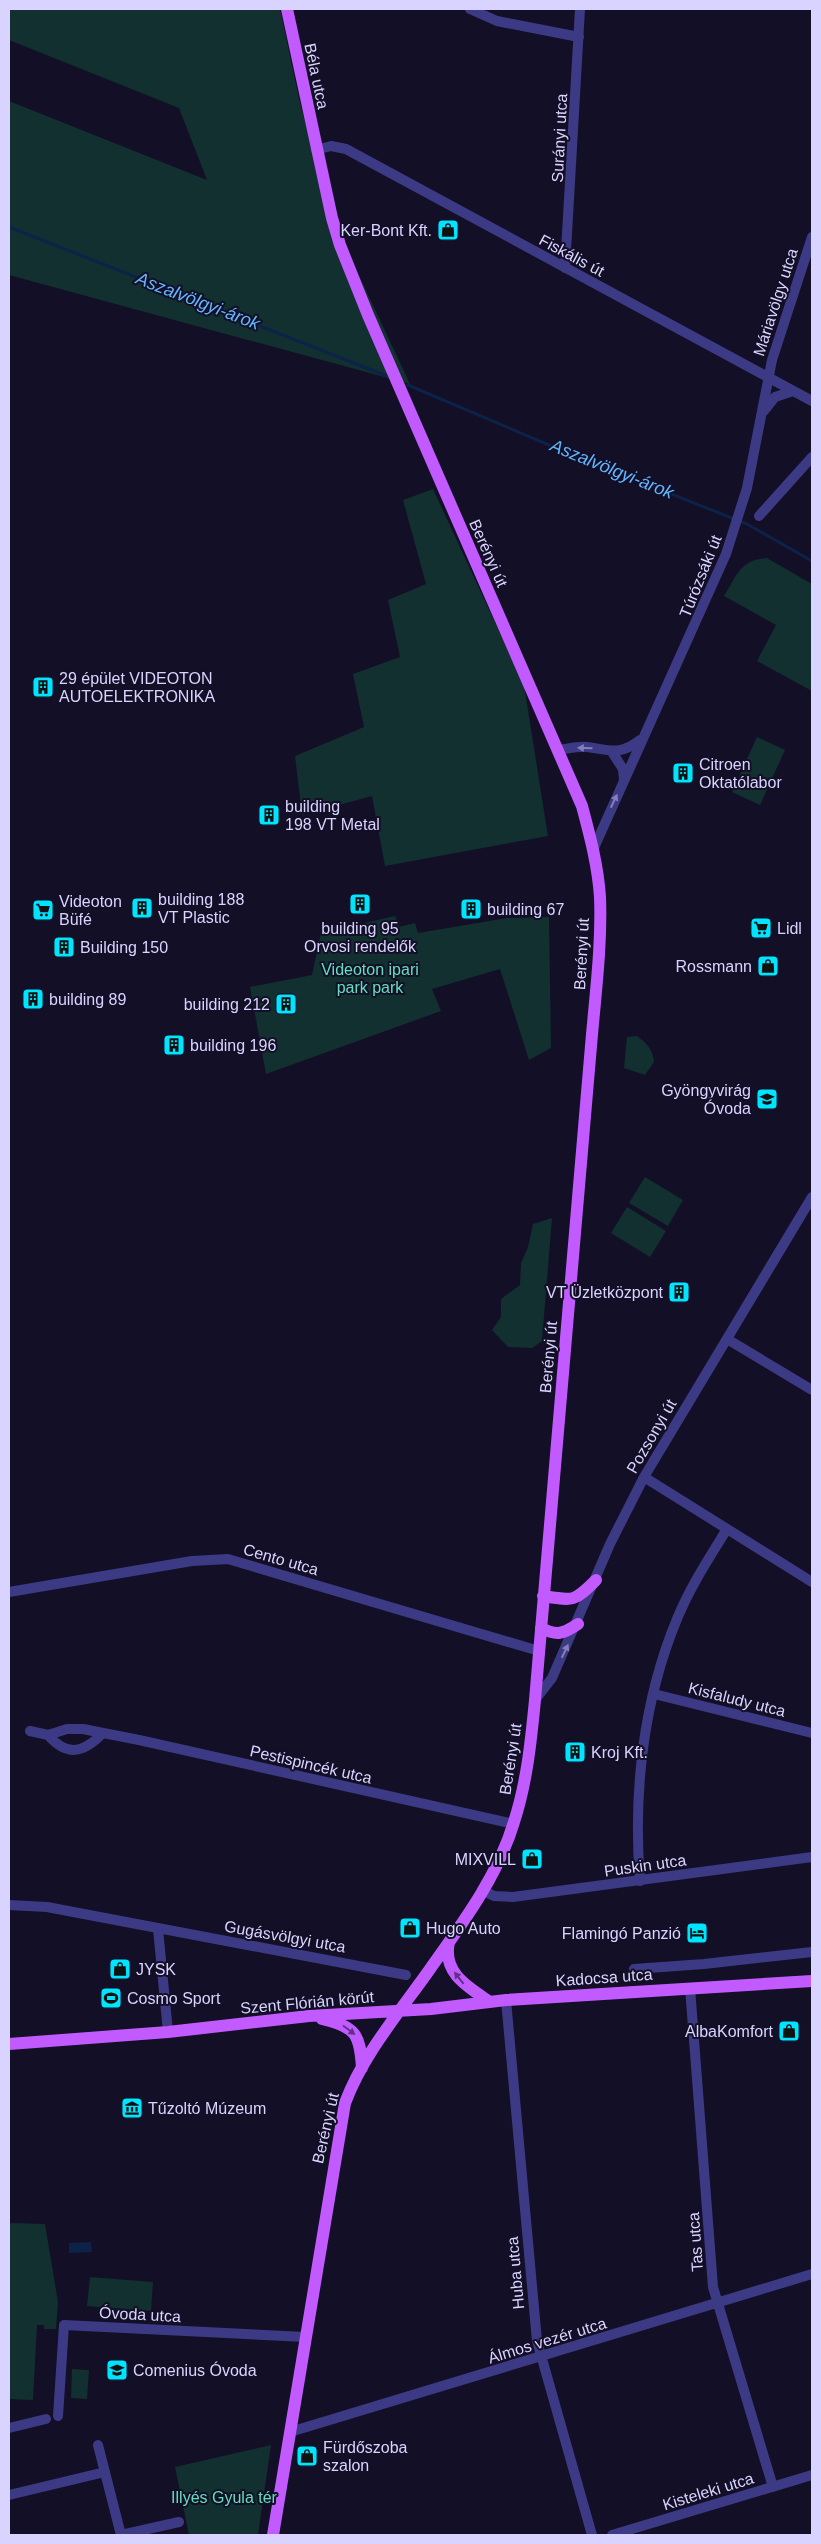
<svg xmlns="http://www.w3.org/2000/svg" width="821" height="2544" font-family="Arial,sans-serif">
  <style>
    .green { fill: #12302f }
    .water { fill: #0c2248 }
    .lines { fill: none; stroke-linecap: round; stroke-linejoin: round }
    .stream { stroke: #0c2248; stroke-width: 3 }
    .minor { stroke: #3d3a85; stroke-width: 10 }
    .major { stroke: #c25bff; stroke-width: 12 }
    .oneway { fill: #837fbc }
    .oneway2 { fill: #623188 }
    .labels { text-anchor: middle; stroke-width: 4; stroke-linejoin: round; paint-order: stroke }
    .street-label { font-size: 16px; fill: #d9d4ff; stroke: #130f26 }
    .poi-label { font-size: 16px; fill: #d9d4ff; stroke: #130f26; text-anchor: start }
    .park-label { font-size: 16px; fill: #5fe0c0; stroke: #130f26 }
    .water-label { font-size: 18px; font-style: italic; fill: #62b6ff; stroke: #130f26 }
  </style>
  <rect width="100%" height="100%" fill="#130f26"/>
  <path class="green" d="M9,9H280L300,103L333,220L410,384L9,275V101L207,180L179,108L9,40Z
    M433,489L524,685L548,836L385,866L372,796L302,815L295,756L364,727L353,674L400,657L388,600L426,584L403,500Z
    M767,558L812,584V691L757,661L776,625L724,596C737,575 740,560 767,558Z
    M757,737L785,750L760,805L732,792Z
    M395,916L399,927L415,923L418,933L507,918L549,917L551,1048L529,1060L500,969L432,989L441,1011L266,1074L250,987L312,975L321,933Z
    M637,1036C647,1043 653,1050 654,1062L645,1075L624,1068L627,1037Z
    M645,1177L683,1200L668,1226L629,1203Z
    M627,1207L666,1231L650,1257L611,1233Z
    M552,1218L542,1341L532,1348L508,1347L492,1330L501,1317V1299L520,1285L521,1263L528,1247L533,1224Z
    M9,2223L45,2224L58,2302L56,2329H44V2325H37L33,2400L9,2399Z
    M90,2277L153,2282L151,2311L87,2306Z
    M72,2369L89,2370L87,2399L71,2398Z
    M271,2445L258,2535H189L175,2467Z"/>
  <path class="water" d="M91,2242L92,2252L69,2253V2243Z"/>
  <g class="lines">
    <path class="stream" d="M9,227L387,376
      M408,385L563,451L747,524L812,561"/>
    <path class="minor" d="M470,9L497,21L579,37
      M316,150L331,146L346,149L812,401
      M565,268L580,9
      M764,411L775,397L793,391
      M759,516L812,457
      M558,750C567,749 578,746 587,747C611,750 619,756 640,740
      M612,752L623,769L624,780
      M593,850L726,554L747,488L772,360L812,237
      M727,1339L812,1390
      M644,1477L812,1582
      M9,1592L192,1561L228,1559L539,1651
      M654,1694L812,1733
      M535,1700L552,1678L610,1544L644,1477L812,1197
      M30,1731L48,1735L67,1729H83L139,1740L514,1824
      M48,1735C67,1757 83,1753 102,1734
      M640,1881C633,1793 643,1701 677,1619C690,1587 709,1558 727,1529
      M482,1890L494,1896L513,1897L812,1857
      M9,1905L47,1907L406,1975
      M158,1929L168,2032
      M634,1969L704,1964L812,1952
      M690,1988L713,2287L773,2487
      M506,2000L537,2341L592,2535
      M58,2416L64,2325L305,2337
      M9,2428L46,2419
      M290,2432L812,2274
      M98,2445L121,2535
      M9,2495L105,2472
      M121,2535L179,2522
      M612,2535L812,2475"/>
    <path class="major" d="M543,1596C574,1601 574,1602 596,1580
      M541,1628C557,1636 563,1634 578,1624
      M449,1942C442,1973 468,1987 490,2002
      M322,2019C356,2027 360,2034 362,2068
      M9,2044L168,2032L309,2016L431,2009L506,2000L812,1981
      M273,2535L345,2103C364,2053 399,2013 430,1969C462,1924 498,1876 514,1822C527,1782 531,1741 535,1700L591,1046C595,997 602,946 600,897C598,866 590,836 582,806L368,315L340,245L332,218L287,9"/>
  </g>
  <defs><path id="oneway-solid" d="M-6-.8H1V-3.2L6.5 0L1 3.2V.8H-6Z" transform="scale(1.25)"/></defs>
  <g class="oneway">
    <use href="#oneway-solid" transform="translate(585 748) rotate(-178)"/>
    <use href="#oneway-solid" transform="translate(614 801) rotate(-65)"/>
    <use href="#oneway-solid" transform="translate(565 1651) rotate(-65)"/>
  </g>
  <g class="oneway2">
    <use href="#oneway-solid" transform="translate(459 1978) rotate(-128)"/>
    <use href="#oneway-solid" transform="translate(349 2030) rotate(37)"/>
  </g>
  <defs>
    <g id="shop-square" transform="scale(1.125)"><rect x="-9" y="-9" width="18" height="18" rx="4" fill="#00e5ff" stroke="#130f26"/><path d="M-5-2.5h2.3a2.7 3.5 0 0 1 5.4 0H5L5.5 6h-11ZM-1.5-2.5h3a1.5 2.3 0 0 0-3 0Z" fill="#111"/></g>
    <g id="building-square" transform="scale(1.125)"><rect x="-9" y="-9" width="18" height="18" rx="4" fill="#00e5ff" stroke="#130f26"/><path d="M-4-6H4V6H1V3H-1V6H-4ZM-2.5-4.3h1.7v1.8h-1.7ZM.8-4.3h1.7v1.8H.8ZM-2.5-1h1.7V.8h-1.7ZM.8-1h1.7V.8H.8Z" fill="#111"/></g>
    <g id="supermarket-square" transform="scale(1.125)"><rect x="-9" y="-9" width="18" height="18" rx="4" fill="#00e5ff" stroke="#130f26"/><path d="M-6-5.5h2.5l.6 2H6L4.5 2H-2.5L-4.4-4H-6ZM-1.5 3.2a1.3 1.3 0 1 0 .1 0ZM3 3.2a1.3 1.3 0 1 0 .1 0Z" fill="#111"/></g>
    <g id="school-square" transform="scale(1.125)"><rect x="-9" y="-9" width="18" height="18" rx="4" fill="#00e5ff" stroke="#130f26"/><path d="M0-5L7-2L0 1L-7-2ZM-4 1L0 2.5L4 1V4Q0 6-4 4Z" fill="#111"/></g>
    <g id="hotel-square" transform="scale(1.125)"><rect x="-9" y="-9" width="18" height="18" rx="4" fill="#00e5ff" stroke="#130f26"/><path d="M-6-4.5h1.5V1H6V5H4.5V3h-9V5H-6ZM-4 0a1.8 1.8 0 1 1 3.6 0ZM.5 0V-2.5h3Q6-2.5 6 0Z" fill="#111"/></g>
    <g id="stadium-square" transform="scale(1.125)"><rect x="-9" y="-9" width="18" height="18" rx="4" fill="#00e5ff" stroke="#130f26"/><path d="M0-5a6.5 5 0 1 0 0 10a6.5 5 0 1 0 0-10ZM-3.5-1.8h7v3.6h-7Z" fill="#111"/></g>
    <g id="museum-square" transform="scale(1.125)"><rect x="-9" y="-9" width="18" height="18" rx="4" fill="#00e5ff" stroke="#130f26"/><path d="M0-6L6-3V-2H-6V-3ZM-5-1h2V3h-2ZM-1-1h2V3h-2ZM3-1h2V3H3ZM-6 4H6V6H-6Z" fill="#111"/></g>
  </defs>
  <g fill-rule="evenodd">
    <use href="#shop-square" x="448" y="230"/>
    <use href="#building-square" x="43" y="687"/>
    <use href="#building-square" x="683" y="773"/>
    <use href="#building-square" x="269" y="815"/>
    <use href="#building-square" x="360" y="904"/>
    <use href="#building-square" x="142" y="908"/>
    <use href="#building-square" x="471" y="909"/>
    <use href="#supermarket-square" x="43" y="910"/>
    <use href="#supermarket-square" x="761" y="928"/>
    <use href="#building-square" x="64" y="947"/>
    <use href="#shop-square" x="768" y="966"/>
    <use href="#building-square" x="33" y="999"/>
    <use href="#building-square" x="286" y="1004"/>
    <use href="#building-square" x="174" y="1045"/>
    <use href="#school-square" x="767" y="1099"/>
    <use href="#building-square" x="679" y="1292"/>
    <use href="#building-square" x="575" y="1752"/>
    <use href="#shop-square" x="532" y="1859"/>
    <use href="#shop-square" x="410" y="1928"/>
    <use href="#hotel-square" x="697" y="1933"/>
    <use href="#shop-square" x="120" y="1969"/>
    <use href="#stadium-square" x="111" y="1998"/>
    <use href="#shop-square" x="789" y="2031"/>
    <use href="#museum-square" x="132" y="2108"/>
    <use href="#school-square" x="117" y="2370"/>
    <use href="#shop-square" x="307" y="2456"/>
  </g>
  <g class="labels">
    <g class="street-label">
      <text transform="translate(317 76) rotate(78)" y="6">Béla utca</text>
      <text transform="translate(559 138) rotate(-87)" y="6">Surányi utca</text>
      <text transform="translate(572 255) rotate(28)" y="6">Fiskális út</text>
      <text transform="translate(775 302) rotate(-72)" y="6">Máriavölgy utca</text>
      <text transform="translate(489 553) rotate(66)" y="6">Berényi út</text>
      <text transform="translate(700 576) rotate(-68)" y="6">Túrózsáki út</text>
      <text transform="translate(581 954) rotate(-87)" y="6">Berényi út</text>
      <text transform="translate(548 1357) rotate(-85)" y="6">Berényi út</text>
      <text transform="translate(651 1436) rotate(-60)" y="6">Pozsonyi út</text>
      <text transform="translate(281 1559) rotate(16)" y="6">Cento utca</text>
      <text transform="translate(737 1699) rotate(14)" y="6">Kisfaludy utca</text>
      <text transform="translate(510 1759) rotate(-81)" y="6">Berényi út</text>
      <text transform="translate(311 1764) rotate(13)" y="6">Pestispincék utca</text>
      <text transform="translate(645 1865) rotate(-8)" y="6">Puskin utca</text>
      <text transform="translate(285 1936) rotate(10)" y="6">Gugásvölgyi utca</text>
      <text transform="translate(604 1977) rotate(-4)" y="6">Kadocsa utca</text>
      <text transform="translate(307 2002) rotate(-5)" y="6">Szent Flórián körút</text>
      <text transform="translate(325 2128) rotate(-77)" y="6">Berényi út</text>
      <text transform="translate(695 2242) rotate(-94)" y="6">Tas utca</text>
      <text transform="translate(515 2273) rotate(-95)" y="6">Huba utca</text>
      <text transform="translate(140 2314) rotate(3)" y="6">Óvoda utca</text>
      <text transform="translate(547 2340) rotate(-17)" y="6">Álmos vezér utca</text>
      <text transform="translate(708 2491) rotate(-17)" y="6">Kisteleki utca</text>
    </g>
    <g class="poi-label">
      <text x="432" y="236" text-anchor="end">Ker-Bont Kft.</text>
      <text x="59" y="684">29 épület VIDEOTON<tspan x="59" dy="18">AUTOELEKTRONIKA</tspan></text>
      <text x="699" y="770">Citroen<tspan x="699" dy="18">Oktatólabor</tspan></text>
      <text x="285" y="812">building<tspan x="285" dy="18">198 VT Metal</tspan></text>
      <text x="158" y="905">building 188<tspan x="158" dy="18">VT Plastic</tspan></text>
      <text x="59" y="907">Videoton<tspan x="59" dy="18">Büfé</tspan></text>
      <text x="487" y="915">building 67</text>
      <text x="360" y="934" text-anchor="middle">building 95<tspan x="360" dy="18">Orvosi rendelők</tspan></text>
      <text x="777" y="934">Lidl</text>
      <text x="80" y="953">Building 150</text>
      <text x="752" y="972" text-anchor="end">Rossmann</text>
      <text x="49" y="1005">building 89</text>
      <text x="270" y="1010" text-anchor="end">building 212</text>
      <text x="190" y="1051">building 196</text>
      <text x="751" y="1096" text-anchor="end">Gyöngyvirág<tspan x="751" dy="18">Óvoda</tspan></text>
      <text x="663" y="1298" text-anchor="end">VT Üzletközpont</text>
      <text x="591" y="1758">Kroj Kft.</text>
      <text x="516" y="1865" text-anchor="end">MIXVILL</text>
      <text x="426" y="1934">Hugo Auto</text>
      <text x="681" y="1939" text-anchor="end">Flamingó Panzió</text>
      <text x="136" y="1975">JYSK</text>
      <text x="127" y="2004">Cosmo Sport</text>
      <text x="773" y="2037" text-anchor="end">AlbaKomfort</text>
      <text x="148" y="2114">Tűzoltó Múzeum</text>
      <text x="133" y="2376">Comenius Óvoda</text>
      <text x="323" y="2453">Fürdőszoba<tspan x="323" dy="18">szalon</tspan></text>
    </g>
    <g class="park-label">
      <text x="370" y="975">Videoton ipari<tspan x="370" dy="18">park park</tspan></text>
      <text x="224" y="2503">Illyés Gyula tér</text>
    </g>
    <g class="water-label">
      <text transform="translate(198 301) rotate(21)" y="6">Aszalvölgyi-árok</text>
      <text transform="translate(612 469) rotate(22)" y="6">Aszalvölgyi-árok</text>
    </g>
  </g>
  <rect width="821" height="2544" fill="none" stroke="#d9d4ff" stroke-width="20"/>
</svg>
